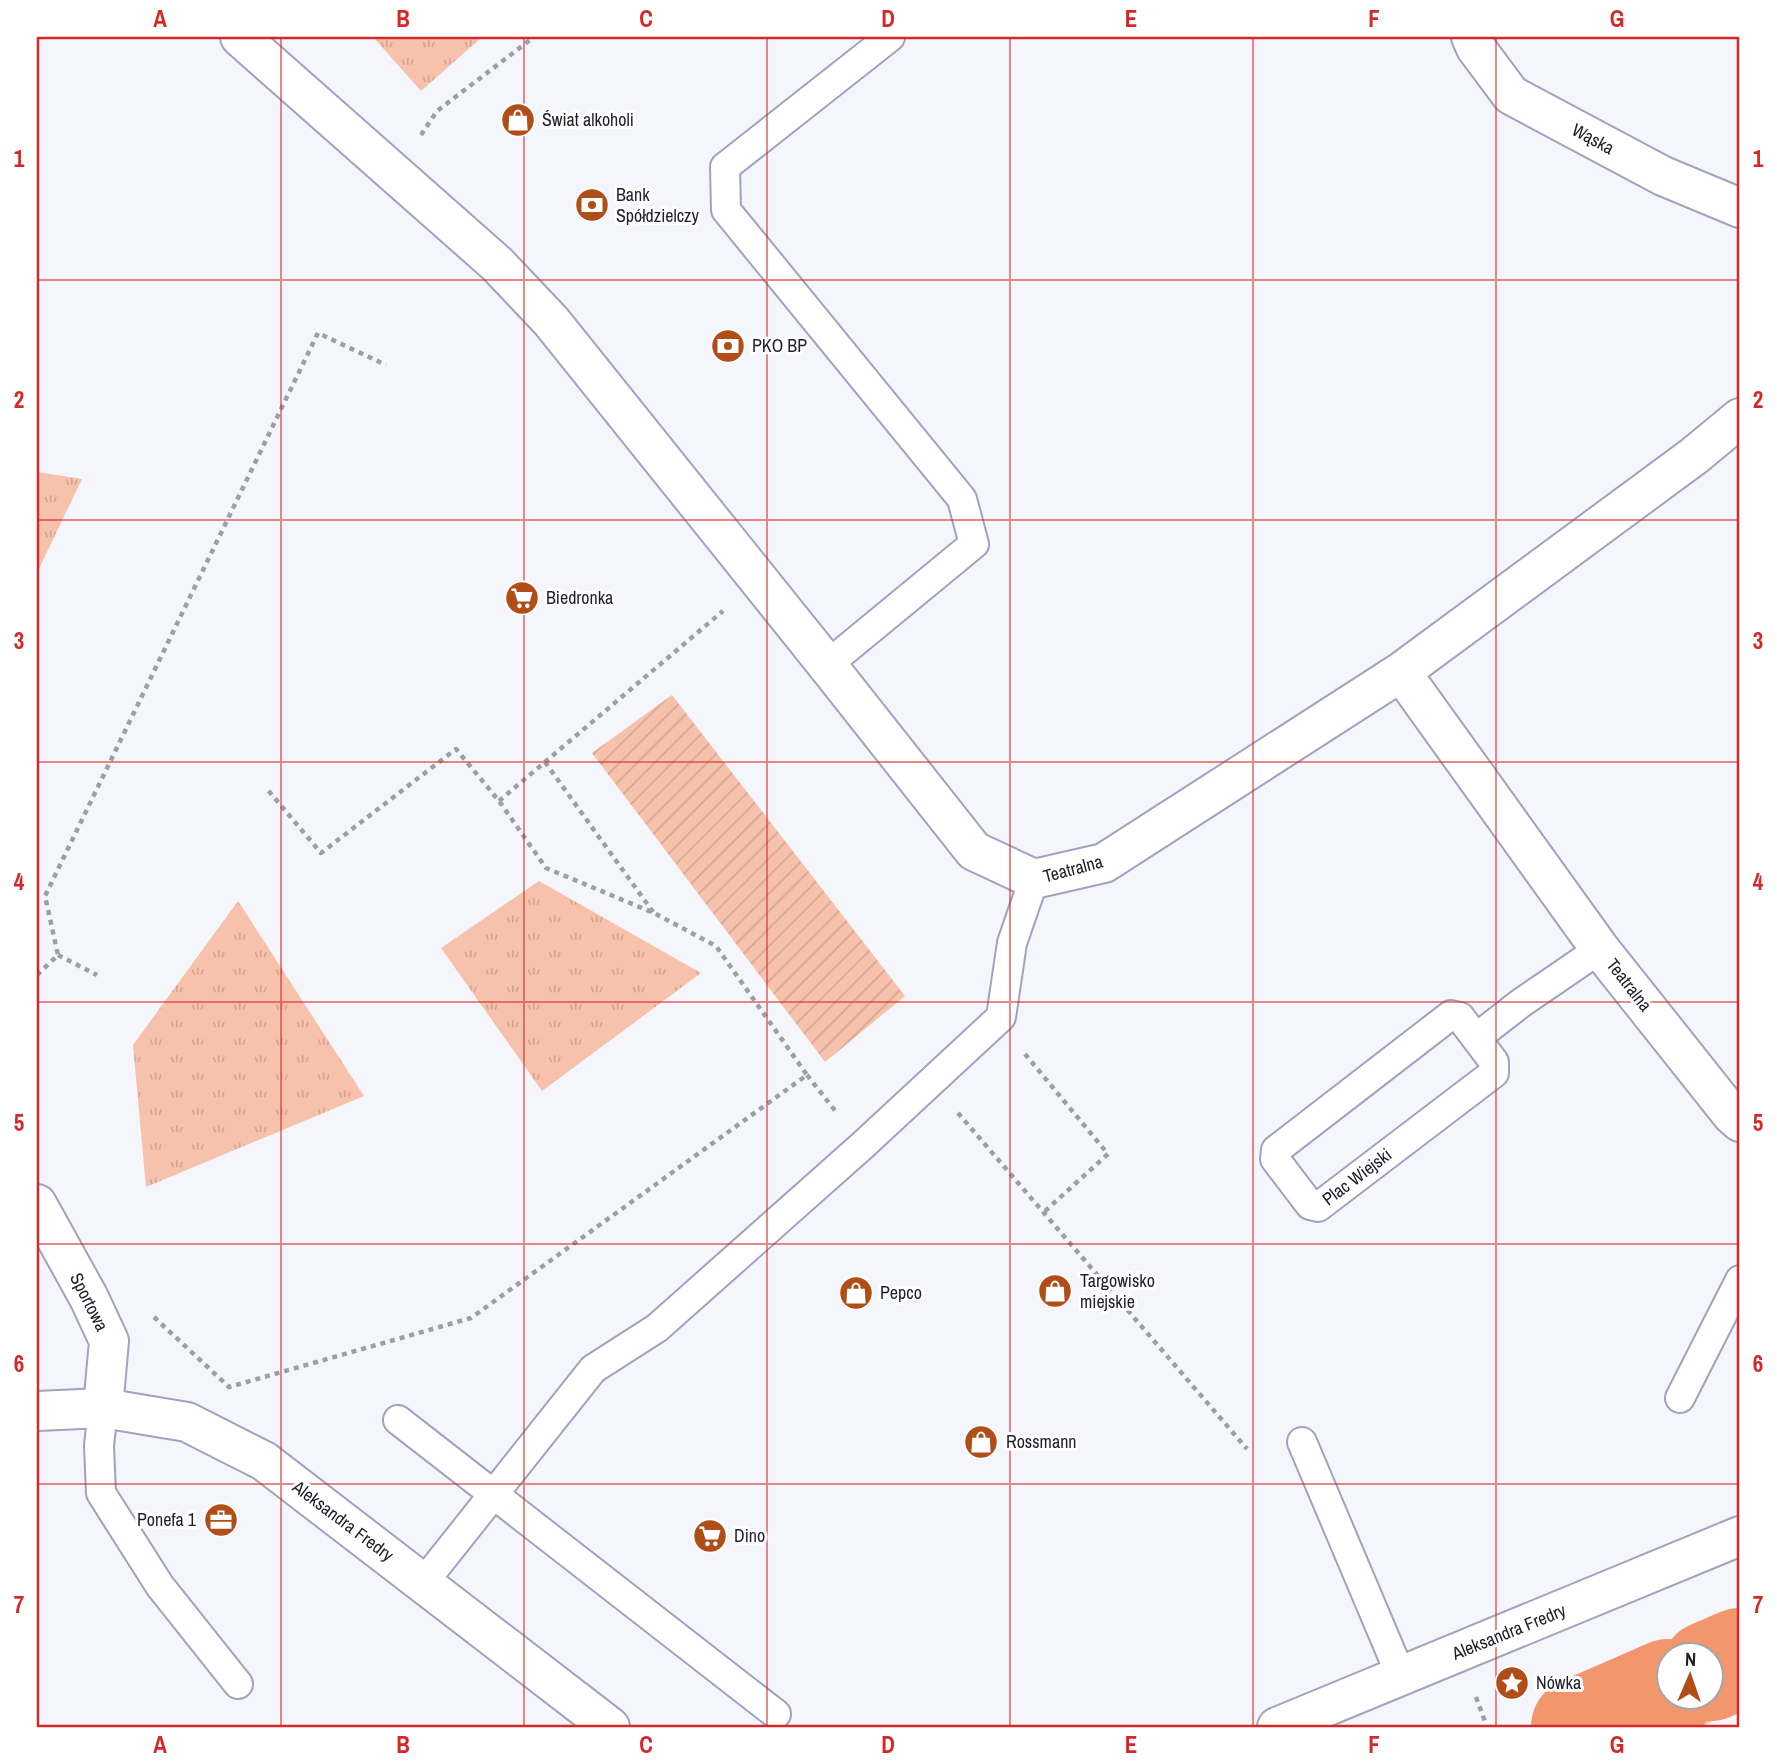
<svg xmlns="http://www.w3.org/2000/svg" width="1777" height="1764" font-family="'Archivo Narrow',sans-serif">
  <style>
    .grass { fill: url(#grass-tufts) }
    .park { fill: #f7c2ab }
    .garden { fill: url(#garden-furrows) }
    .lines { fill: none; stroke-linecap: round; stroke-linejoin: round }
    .river { stroke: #f2966d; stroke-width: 100 }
    .service-casing { stroke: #a2a2c0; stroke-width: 32 }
    .pedestrian-casing { stroke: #a2a2c0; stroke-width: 42 }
    .minor-casing { stroke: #a2a2c0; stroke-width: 42 }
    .tertiary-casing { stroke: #a2a2c0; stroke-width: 42 }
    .path { stroke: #9e9ea7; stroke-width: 4.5; stroke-dasharray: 5 5; stroke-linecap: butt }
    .service { stroke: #fff; stroke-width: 28 }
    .pedestrian { stroke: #fff; stroke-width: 38 }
    .minor { stroke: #fff; stroke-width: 38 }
    .tertiary { stroke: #fff; stroke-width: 38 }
    .grid { fill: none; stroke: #d62828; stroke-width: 2; stroke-opacity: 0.55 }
    .labels { text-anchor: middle; stroke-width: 6; stroke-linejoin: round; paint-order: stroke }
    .poi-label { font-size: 18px; fill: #1f1f2a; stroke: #fff; text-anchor: start }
    .street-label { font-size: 18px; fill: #1f1f2a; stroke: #fff }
    .neatline { fill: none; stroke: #d62828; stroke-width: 2.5 }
    .grid-label { font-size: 23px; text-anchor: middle; font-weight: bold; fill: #d62828 }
  </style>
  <defs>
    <pattern id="grass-tufts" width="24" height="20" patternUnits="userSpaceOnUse" patternTransform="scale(1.75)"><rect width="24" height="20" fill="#f7c2ab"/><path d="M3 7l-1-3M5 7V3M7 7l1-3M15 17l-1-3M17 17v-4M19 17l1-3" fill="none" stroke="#d3a693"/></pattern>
    <pattern id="garden-furrows" width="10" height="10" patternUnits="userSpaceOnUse" patternTransform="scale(1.75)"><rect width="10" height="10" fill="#f7c2ab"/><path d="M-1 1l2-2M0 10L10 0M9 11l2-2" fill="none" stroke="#d3a693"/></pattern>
  </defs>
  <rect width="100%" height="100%" fill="#f5f5fc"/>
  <path class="grass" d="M373,37H482L421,91Z
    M37,472L82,479L37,573Z
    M539,881L701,973L542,1091L441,948Z
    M238,901L364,1096L146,1187L133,1045Z
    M1740,1658V1707L1701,1727H1581L1668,1689V1698H1710L1711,1671Z"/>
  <path class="park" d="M1668,1689V1698H1673L1687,1727H1581Z"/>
  <path class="garden" d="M672,695L905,996L825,1062L592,753Z"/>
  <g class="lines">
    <path class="river" d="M1710,1671L1740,1658
      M1581,1727L1668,1689"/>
    <g class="service-casing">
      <path id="service" d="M827,665L974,544L962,499L726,210L725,167L890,37
        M1451,1015L1460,1017L1494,1062V1073L1318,1207L1310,1205L1275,1159L1276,1150Z
        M1476,1038L1521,1003L1600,949
        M1680,1398L1740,1280
        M103,1408L99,1446L101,1493L160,1586L238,1684
        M398,1420L776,1714
        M1302,1442L1401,1676
        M423,1583L593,1369L657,1328L863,1145L1001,1017L1012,943L1034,879"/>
    </g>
    <g class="pedestrian-casing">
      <path id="pedestrian" d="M240,37L497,264L551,321L827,665"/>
    </g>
    <g class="minor-casing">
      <path id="minor" d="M1471,37L1476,48L1511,95L1663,176L1740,208
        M827,665L974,851L1034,879L1104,863L1401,672L1694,456L1740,418
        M1401,672L1600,949L1732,1115L1740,1122
        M37,1204L89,1298L109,1341L103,1408"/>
    </g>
    <g class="tertiary-casing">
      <path id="tertiary" d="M37,1411L103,1408L187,1422L264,1461L610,1727
        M1277,1727L1740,1536"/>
    </g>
    <path class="path" d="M421,135L437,111L534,37
      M545,762L653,912
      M499,801L723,611
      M58,955L97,975
      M37,975L58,955L45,896L318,333L386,365
      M1025,1054L1108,1154L1044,1212
      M807,1075L837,1113
      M958,1113L1247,1449
      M154,1317L229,1387L471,1318L807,1075L716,946L654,913L546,868L499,801L456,749L321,853L267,789
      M1476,1697L1487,1727"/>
    <use href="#service" class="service"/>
    <use href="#pedestrian" class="pedestrian"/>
    <use href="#minor" class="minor"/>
    <use href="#tertiary" class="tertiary"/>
  </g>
  <path class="grid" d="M281,37V1727M524,37V1727M767,37V1727M1010,37V1727M1253,37V1727M1496,37V1727M37,280H1740M37,520H1740M37,762H1740M37,1002H1740M37,1244H1740M37,1484H1740"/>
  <defs>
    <g id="shop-disc" transform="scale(1.75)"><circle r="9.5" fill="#b14e17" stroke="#fff"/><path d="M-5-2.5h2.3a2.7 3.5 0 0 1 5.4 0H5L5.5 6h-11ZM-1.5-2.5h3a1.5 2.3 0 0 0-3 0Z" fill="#fff"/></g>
    <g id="bank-disc" transform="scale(1.75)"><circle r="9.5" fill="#b14e17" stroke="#fff"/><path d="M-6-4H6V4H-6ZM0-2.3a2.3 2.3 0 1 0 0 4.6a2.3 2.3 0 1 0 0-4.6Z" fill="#fff"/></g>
    <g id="supermarket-disc" transform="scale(1.75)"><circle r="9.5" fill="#b14e17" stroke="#fff"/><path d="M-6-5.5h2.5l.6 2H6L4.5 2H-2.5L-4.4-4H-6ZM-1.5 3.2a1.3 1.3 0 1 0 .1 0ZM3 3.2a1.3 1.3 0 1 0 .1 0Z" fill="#fff"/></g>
    <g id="office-disc" transform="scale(1.75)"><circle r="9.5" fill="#b14e17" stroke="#fff"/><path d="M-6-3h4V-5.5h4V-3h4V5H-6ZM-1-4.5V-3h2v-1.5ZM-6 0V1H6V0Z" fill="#fff"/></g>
    <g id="sight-disc" transform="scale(1.75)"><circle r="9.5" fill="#b14e17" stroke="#fff"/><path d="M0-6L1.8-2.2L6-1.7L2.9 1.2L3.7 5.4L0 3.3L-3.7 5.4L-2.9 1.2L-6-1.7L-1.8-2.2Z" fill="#fff"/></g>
  </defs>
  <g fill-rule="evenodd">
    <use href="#shop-disc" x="518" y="120"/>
    <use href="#bank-disc" x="592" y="205"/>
    <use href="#bank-disc" x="728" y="346"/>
    <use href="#supermarket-disc" x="522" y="598"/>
    <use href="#shop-disc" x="1055" y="1291"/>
    <use href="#shop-disc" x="856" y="1293"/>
    <use href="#shop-disc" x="981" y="1442"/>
    <use href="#office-disc" x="221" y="1520"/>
    <use href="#supermarket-disc" x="710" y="1536"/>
    <use href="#sight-disc" x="1512" y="1683"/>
  </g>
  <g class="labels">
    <g class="poi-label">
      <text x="542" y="126">Świat alkoholi</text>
      <text x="616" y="201">Bank<tspan x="616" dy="21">Spółdzielczy</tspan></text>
      <text x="752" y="352">PKO BP</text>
      <text x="546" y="604">Biedronka</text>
      <text x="1080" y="1287">Targowisko<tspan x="1080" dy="21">miejskie</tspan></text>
      <text x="880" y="1299">Pepco</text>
      <text x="1006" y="1448">Rossmann</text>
      <text x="196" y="1526" text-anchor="end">Ponefa 1</text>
      <text x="734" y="1542">Dino</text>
      <text x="1536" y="1689">Nówka</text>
    </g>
    <g class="street-label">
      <text transform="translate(1593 139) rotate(28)" y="6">Wąska</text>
      <text transform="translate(1073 869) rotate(-15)" y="6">Teatralna</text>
      <text transform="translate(1629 985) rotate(52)" y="6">Teatralna</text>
      <text transform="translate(1357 1177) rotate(-37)" y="6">Plac Wiejski</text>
      <text transform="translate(89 1302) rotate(63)" y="6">Sportowa</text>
      <text transform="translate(343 1521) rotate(37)" y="6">Aleksandra Fredry</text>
      <text transform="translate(1509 1632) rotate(-22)" y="6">Aleksandra Fredry</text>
    </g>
  </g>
  <rect width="1777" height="1764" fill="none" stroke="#ffffff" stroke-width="77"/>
  <g transform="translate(1690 1676) rotate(2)"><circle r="33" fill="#ffffff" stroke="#a5a5aa" stroke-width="2"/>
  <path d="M0-5L12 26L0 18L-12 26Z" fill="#b14e17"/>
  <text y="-10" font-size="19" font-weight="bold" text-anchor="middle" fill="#1f1f2a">N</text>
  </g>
  <rect x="38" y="38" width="1700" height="1688" class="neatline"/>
  <g class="grid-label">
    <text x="160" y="27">A</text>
    <text x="403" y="27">B</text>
    <text x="646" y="27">C</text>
    <text x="888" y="27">D</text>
    <text x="1131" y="27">E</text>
    <text x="1374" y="27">F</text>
    <text x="1617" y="27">G</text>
    <text x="19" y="167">1</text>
    <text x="1758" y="167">1</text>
    <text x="19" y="408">2</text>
    <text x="1758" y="408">2</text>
    <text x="19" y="649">3</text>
    <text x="1758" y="649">3</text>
    <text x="19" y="890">4</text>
    <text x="1758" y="890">4</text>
    <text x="19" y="1131">5</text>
    <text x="1758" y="1131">5</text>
    <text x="19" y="1372">6</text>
    <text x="1758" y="1372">6</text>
    <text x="19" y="1613">7</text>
    <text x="1758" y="1613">7</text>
    <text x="160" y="1753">A</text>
    <text x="403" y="1753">B</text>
    <text x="646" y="1753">C</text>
    <text x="888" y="1753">D</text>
    <text x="1131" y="1753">E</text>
    <text x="1374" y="1753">F</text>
    <text x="1617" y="1753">G</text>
  </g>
</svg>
